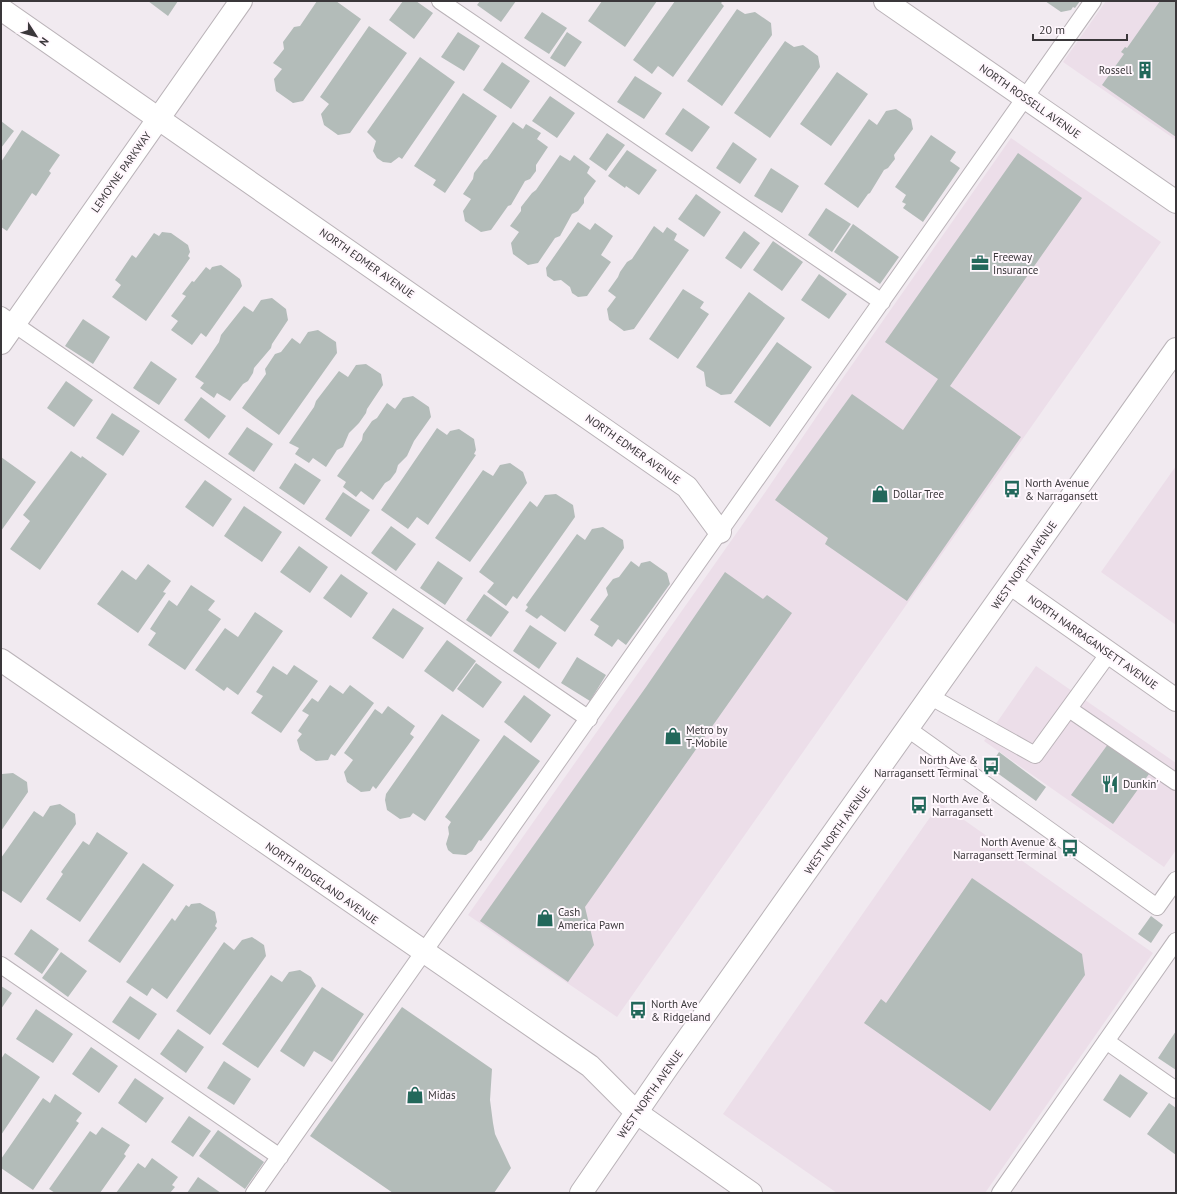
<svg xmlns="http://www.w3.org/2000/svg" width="1177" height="1194" font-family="'PT Sans',sans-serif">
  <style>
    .built { fill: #ecdee9 }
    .building { fill: #b3bcb9 }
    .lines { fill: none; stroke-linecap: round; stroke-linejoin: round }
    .lane-casing { stroke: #bab3b8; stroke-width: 18 }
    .street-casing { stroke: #bab3b8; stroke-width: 24 }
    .secondary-casing { stroke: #bab3b8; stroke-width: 24 }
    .primary-casing { stroke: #bab3b8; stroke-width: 24 }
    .lane { stroke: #fff; stroke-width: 16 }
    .street { stroke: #fff; stroke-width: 22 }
    .secondary { stroke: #fff; stroke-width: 22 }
    .primary { stroke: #fff; stroke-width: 22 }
    .labels { text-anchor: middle; stroke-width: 4; stroke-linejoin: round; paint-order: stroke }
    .poi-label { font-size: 11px; fill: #3a373a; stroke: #fff7fd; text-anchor: start }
    .street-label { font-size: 11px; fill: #3a373a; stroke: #fff7fd }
  </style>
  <rect width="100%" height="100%" fill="#f1eaf0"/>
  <path class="built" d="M1106,1H1176V140L1063,62Z
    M1011,138L1161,242L617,1017L468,915L764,494L840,382Z
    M1176,466V625L1101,572Z
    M1036,666L1176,763V850L1164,867L984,741Z
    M940,803L1153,953L985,1193H837L723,1114Z"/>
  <path class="building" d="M148,1H178L168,16Z
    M317,1H336L361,19L303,101L293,103L276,91L274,79L282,69L273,63L284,49L283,42L294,27L300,26Z
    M403,1H416L433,13L414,39L389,20Z
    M480,1H516L501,22L477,5Z
    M602,1H657L625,47L588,21Z
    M675,1H723L721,3L724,6L673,77L658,66L652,74L633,60Z
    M1045,1H1080L1075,8L1073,7L1071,10L1061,12Z
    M1160,1H1176V137L1102,85L1124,54L1121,52L1125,47L1127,48Z
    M737,9L745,14L755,12L771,23L772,35L722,106L687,81Z
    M542,12L567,28L549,54L524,38Z
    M369,26L407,53L350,133L338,135L324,125L321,114L329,104L320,97Z
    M458,32L480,46L464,71L441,57Z
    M567,32L582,42L565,67L550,58Z
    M785,41L794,47L803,45L818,56L820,67L770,138L734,113Z
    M420,57L455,82L402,159L399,157L391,163L383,162L377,158L373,151L376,141L367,132Z
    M502,62L530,81L511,109L483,90Z
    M837,72L868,94L831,146L800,124Z
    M635,76L662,93L644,119L617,102Z
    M463,93L497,116L445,193L433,185L436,180L414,166Z
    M550,96L575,113L557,138L532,121Z
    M683,108L710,127L692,152L665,134Z
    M896,109L911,119L913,129L894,155L895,159L888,168L884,170L870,193L868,194L858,208L824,184L869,119L877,125L886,111Z
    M1,121L14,131L1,148Z
    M513,122L523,129L526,124L541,133L537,139L548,147L536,165V171L530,179L525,181L511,205L508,206L491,230L481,232L465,221L463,211L471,199L463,194L473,179L474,173L484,160L487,159Z
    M22,130L60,155L49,171L51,173L36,196L32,193L7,231L1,227V162Z
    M607,133L625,145L606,171L589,159Z
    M931,135L956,152L950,161L960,168L923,222L903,208L906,204L902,202L906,195L895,187Z
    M733,142L757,159L740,184L716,168Z
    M627,150L657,170L639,195L626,186L625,188L608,176Z
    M1018,153L1082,198L950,386L1021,437L907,601L825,544L828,538L775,500L852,394L903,430L938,379L885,342Z
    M560,155L570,161L574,155L590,167L587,173L596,181L584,198V203L578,211L572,214L560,236L555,238L538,263L528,265L513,254L511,243L519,232L510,226L521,211V207L532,193L536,190Z
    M771,168L799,186L782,213L754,196Z
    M696,194L721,212L704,237L678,219Z
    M826,208L851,224L832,252L808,235Z
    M578,222L590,230L595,223L613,236L601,255L611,262L587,296L578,297L572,293L570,287L561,280L554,281L547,276L546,268Z
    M853,224L899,257L880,284L834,252Z
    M654,226L663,233L667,227L677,234L674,240L689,250L634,329L624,331L609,320L607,309L616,297L608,291L618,277L620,272L627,262L632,259Z
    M744,231L760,243L741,269L725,258Z
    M162,232L171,233L188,245L190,252L188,256L190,258L146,321L112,297L121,285L115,280L132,255L136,258L154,233L159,236Z
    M773,241L803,262L782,291L753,270Z
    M221,265L240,279L242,286L206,337L201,333L192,345L171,330L178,321L171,316L186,296L182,294L192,281L194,282L206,267L210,270L212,267Z
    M819,274L847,294L829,319L801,300Z
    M683,289L704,302L700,308L709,314L678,359L649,339Z
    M749,292L785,318L731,394L721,395L706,386L704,372L696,367Z
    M272,298L286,309L288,320L272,344L271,348L254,368L253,373L248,381L243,384L230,401L217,393L214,398L200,388L204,383L195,377L219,342L221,335L244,306L253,312L261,300Z
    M83,319L110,337L93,364L65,346Z
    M318,330L336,342L337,353L279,435L242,408L266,374L265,369L275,354L281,352L292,338L300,344L308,332Z
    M777,342L812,367L770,427L734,402Z
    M151,361L177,379L159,405L133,388Z
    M366,364L381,374L383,385L367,409L366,413L359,423L349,433L343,447L337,450L326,467L313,458L309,463L295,454L299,448L289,443L314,407L316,401L339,371L348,377L356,365Z
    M66,381L93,400L74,427L47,408Z
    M413,396L429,407L431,417L414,441L407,456L398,465L396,472L390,480L385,483L373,500L361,491L356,497L343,487L346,482L337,476L362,440L363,434L372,421L377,418L387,403L395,409L403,398Z
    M201,397L226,416L209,439L184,420Z
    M112,413L140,431L123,456L96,438Z
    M247,427L273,444L254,472L228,454Z
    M437,428L447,435L450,431L459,429L474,439L476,450L474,454L476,455L428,525L417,517L408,529L381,510Z
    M71,451L81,458L82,456L107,474L40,570L10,549L30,521L23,515Z
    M1,457L36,482L1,531Z
    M295,463L321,480L304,505L279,488Z
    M510,463L523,472L527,483L470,562L435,538L483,470L493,476L500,465Z
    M205,480L232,499L213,527L185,507Z
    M343,492L370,510L351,537L325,519Z
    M556,494L573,505L575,517L517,599L513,596L506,606L487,592L494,583L479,572L530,501L537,507L545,495Z
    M244,506L282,532L262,562L224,536Z
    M391,526L416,544L396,571L371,553Z
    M603,527L623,540L624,548L565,632L541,615L537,619L525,611L528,607L526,605L577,534L585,540L592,529Z
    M299,546L328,567L310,593L280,572Z
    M438,561L463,578L445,605L420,588Z
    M631,561L639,567L641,563L650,561L667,573L670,584L626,645L618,639L612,647L594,635L599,626L590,620L608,595L606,588L613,579L619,577Z
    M148,564L171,581L163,592L166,593L138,633L97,604L122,570L136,580Z
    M725,572L763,599L767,595L792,613L585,907L594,945L568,982L480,921L646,687Z
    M341,574L368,593L351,618L323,598Z
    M191,585L215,601L208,610L221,619L185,670L148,645L156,633L150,629L169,600L177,606Z
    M484,594L509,612L491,637L466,620Z
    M393,608L424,628L403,659L372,638Z
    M255,612L283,631L238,695L227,687L224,691L195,670L225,628L238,637Z
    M530,625L557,643L539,669L513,651Z
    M447,640L476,661L453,692L424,671Z
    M577,657L606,675L590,701L561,683Z
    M476,663L502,682L483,708L457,689Z
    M294,665L318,681L281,733L251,713L263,696L256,692L273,666L287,675Z
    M330,685L343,694L350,685L374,703L335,756L331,754L328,760L316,761L300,750L297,740L302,734L298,731L309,715L302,711L312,698L318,702Z
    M524,695L551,715L531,743L504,722Z
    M388,706L415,726L410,734L414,737L376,789L373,786L370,791L361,792L347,782L344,772L353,760L344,753L375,709L382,714Z
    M442,714L480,740L425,821L413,813L410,817L400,819L387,810L385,800L386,794Z
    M504,735L540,761L481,841L479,840L472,851L466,855L453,854L448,850L446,844L449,834L448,827L451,822L445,817Z
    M1108,744L1149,774L1113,824L1071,795Z
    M999,752L1046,787L1036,801L989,767Z
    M13,773L27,782L28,792L1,831V776L2,774Z
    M60,804L75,814L76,824L21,903L1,890V858L34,811L43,817L50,806Z
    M97,832L128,853L80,922L46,899L63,874L61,872L83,841L89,845Z
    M143,863L174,885L120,963L88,941Z
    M972,878L1082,954L1085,975L990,1111L864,1023L881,999L886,1003Z
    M200,903L215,912L217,922L215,926L217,928L167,999L152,988L147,996L126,982L172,918L175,921L186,905L189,907L191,904Z
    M1151,916L1163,925L1151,943L1138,934Z
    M31,929L59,949L42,974L14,954Z
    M252,937L264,945L266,956L210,1035L176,1011L224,942L234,950L242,940Z
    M61,952L87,971L68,997L42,978Z
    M300,970L311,977L316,986L258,1068L222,1044L271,975L282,982L289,972Z
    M1,986L12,993L1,1009Z
    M322,987L364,1014L332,1062L314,1051L304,1067L280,1051Z
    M130,996L157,1014L139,1040L112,1022Z
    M402,1007L492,1069L490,1100L493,1123L495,1134L511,1168L494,1193H393L310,1136Z
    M36,1009L73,1034L53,1063L16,1039Z
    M178,1029L204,1047L186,1073L160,1054Z
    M1176,1031V1070L1158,1058Z
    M91,1047L118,1066L99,1093L72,1074Z
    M5,1053L40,1077L1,1135V1059Z
    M224,1061L251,1079L234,1105L207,1088Z
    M1120,1074L1148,1093L1130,1118L1103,1100Z
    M135,1078L164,1098L146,1123L118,1103Z
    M55,1094L82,1113L76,1121L79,1123L33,1190L1,1168V1159L43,1098L50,1103Z
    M1169,1103L1176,1108V1155L1147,1134Z
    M189,1116L211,1131L193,1157L171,1142Z
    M102,1127L130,1145L124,1154L126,1156L100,1193H55L49,1189L90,1131L96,1135Z
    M218,1130L264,1162L245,1189L199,1156Z
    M152,1158L178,1177L172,1185L175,1187L170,1193H116L138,1163L145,1168Z
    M198,1177L221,1193H187Z"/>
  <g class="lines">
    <g class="lane-casing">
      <path id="lane" d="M440,1L882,302
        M1,315L589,719
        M931,697L1035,755L1109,653
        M1069,709L1176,782
        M908,729L1157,907L1176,880
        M1,965L280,1157
        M1106,1041L1176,1090
        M254,1193L1093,1
        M1000,1193L1176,941"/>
    </g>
    <g class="street-casing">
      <path id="street" d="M885,1L1176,202
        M1,9L687,487L720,532
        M1,343L241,1
        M637,1113L751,1193"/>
    </g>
    <g class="secondary-casing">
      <path id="secondary" d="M1011,584L1176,700
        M1,660L590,1066L637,1113"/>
    </g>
    <g class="primary-casing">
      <path id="primary" d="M581,1193L667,1068L1176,349"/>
    </g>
    <use href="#lane" class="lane"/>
    <use href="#street" class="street"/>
    <use href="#secondary" class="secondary"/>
    <use href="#primary" class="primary"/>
  </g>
  <defs>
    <g id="building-bare" transform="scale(1.38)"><path d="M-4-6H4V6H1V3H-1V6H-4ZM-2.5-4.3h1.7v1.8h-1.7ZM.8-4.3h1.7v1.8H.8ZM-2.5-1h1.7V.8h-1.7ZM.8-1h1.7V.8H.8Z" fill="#23685b" stroke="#fff7fd" stroke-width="2.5" paint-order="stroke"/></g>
    <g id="office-bare" transform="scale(1.38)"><path d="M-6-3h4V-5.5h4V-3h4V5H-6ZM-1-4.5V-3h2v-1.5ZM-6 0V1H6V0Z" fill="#23685b" stroke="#fff7fd" stroke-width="2.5" paint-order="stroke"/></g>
    <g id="bus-bare" transform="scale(1.38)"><path d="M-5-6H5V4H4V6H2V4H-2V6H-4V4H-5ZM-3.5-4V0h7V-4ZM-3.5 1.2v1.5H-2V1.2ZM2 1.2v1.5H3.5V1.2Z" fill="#23685b" stroke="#fff7fd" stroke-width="2.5" paint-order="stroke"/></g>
    <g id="shop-bare" transform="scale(1.38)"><path d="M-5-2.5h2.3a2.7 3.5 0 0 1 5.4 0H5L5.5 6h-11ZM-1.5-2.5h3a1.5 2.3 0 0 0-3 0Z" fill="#23685b" stroke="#fff7fd" stroke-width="2.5" paint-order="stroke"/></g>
    <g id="restaurant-bare" transform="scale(1.38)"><path d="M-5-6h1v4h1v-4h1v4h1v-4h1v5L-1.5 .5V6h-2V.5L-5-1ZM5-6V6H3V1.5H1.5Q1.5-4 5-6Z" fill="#23685b" stroke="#fff7fd" stroke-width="2.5" paint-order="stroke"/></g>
  </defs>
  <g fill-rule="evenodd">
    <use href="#building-bare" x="1145" y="70"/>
    <use href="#office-bare" x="980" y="263"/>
    <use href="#bus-bare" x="1012" y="489"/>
    <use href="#shop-bare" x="880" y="494"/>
    <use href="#shop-bare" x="673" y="736"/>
    <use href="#bus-bare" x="991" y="766"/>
    <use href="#restaurant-bare" x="1110" y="784"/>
    <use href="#bus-bare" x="919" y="805"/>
    <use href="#bus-bare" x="1070" y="848"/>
    <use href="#shop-bare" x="545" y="918"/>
    <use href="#bus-bare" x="638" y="1010"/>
    <use href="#shop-bare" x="415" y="1095"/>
  </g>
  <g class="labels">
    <g class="poi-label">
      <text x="1132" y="74" text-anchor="end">Rossell</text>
      <text x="993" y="261">Freeway<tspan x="993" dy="13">Insurance</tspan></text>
      <text x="1025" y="487">North Avenue<tspan x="1025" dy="13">&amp; Narragansett</tspan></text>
      <text x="893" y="498">Dollar Tree</text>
      <text x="686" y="734">Metro by<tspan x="686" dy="13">T-Mobile</tspan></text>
      <text x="978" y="764" text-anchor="end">North Ave &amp;<tspan x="978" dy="13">Narragansett Terminal</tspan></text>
      <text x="1123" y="788">Dunkin'</text>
      <text x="932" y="803">North Ave &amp;<tspan x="932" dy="13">Narragansett</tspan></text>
      <text x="1057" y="846" text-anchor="end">North Avenue &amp;<tspan x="1057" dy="13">Narragansett Terminal</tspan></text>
      <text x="558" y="916">Cash<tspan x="558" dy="13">America Pawn</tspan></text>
      <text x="651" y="1008">North Ave<tspan x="651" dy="13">&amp; Ridgeland</tspan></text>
      <text x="428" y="1099">Midas</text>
    </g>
    <g class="street-label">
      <text transform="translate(1030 101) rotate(35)" y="4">NORTH ROSSELL AVENUE</text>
      <text transform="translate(121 172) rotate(-55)" y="4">LEMOYNE PARKWAY</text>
      <text transform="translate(367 263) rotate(35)" y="4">NORTH EDMER AVENUE</text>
      <text transform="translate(633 449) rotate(35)" y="4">NORTH EDMER AVENUE</text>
      <text transform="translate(1024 565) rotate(-55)" y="4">WEST NORTH AVENUE</text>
      <text transform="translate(1093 642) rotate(35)" y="4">NORTH NARRAGANSETT AVENUE</text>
      <text transform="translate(837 830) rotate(-55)" y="4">WEST NORTH AVENUE</text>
      <text transform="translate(322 883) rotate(35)" y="4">NORTH RIDGELAND AVENUE</text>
      <text transform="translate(650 1094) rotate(-55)" y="4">WEST NORTH AVENUE</text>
    </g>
  </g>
  <rect width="1177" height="1194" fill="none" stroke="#3a373a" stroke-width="4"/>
  <g transform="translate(36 36) rotate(126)" stroke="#fff7fd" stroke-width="3" paint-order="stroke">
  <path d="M0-3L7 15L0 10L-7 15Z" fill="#3a373a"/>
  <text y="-6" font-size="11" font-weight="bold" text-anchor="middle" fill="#3a373a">N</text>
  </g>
  <path d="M1033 34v6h94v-6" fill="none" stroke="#3a373a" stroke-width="2"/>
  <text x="1039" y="34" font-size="12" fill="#3a373a" stroke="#fff7fd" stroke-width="3" paint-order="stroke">20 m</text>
</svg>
